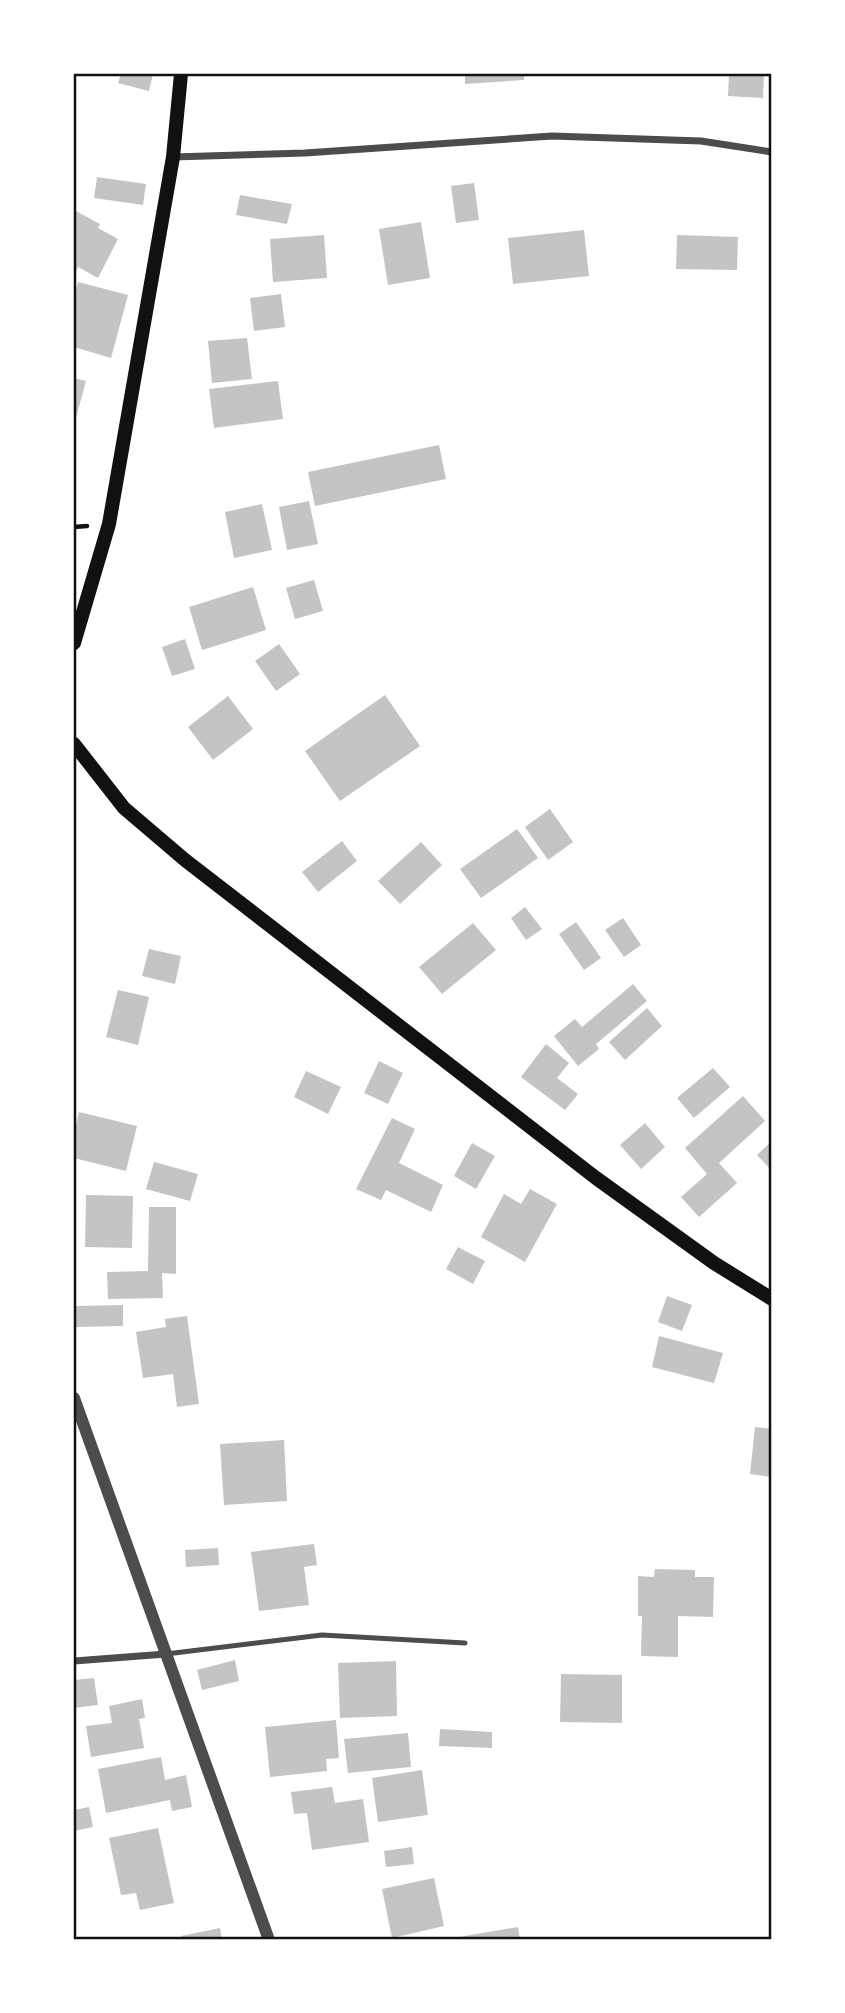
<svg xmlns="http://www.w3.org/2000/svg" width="845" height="2013" font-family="Raleway,sans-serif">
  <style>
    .building { fill: #c4c4c4 }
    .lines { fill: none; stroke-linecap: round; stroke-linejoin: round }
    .path { stroke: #111; stroke-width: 4.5 }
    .service { stroke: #4c4c4c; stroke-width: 5 }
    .minor { stroke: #4c4c4c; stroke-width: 7 }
    .tertiary { stroke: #4c4c4c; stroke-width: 12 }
    .secondary { stroke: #111; stroke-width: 14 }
    .neatline { fill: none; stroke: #111; stroke-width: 2.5 }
  </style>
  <rect width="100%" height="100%" fill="#fff"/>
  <path class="building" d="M121,74H153L149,91L118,83Z
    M465,74H524V80L465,84Z
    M729,74H764L763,98L728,96Z
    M97,177L146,184L143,205L94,198Z
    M474,183L479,220L456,223L451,186Z
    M240,195L292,204L287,224L236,215Z
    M74,210L100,224L98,228L118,239L98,278L78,267L74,276Z
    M421,222L430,278L388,285L379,229Z
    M584,230L589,276L513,284L508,238Z
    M324,235L327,278L273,282L270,239Z
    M677,235L738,237L737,270L676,269Z
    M78,282L128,295L111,358L74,347V297Z
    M281,294L285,327L254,331L250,298Z
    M247,338L252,379L212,383L208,341Z
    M74,378L86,381L74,425Z
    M278,381L283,419L214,428L209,389Z
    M439,445L446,479L315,506L308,472Z
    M309,501L318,544L287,550L279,507Z
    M262,504L272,550L234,558L225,512Z
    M314,580L323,611L295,619L286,588Z
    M253,587L266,630L202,650L189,607Z
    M185,639L195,669L172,676L162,647Z
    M279,644L300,674L276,691L255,661Z
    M385,695L420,746L340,801L305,751Z
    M228,696L253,729L213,760L188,727Z
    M550,809L573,842L548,860L525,827Z
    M517,829L538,858L481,898L460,869Z
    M342,841L357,861L318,892L302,872Z
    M421,842L442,865L400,904L378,881Z
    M525,907L542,929L526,940L511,918Z
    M623,918L641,945L624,957L605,930Z
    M576,922L601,958L584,970L559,934Z
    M473,923L496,950L442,994L419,967Z
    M149,949L181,956L175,984L142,976Z
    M633,984L647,1001L596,1044L599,1049L578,1066L554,1036L575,1019L582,1027Z
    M118,990L149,997L138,1045L106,1037Z
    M647,1008L662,1026L625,1060L609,1042Z
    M546,1044L569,1063L557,1078L578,1094L565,1110L521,1077Z
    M379,1061L403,1073L388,1104L364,1093Z
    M713,1068L730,1087L694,1118L677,1098Z
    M306,1071L341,1087L328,1114L294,1097Z
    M743,1096L765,1121L719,1163L737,1183L699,1217L681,1197L707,1174L685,1148Z
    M79,1112L137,1126L126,1171L74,1158V1135Z
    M392,1118L415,1129L399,1163L443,1185L431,1212L386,1190L381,1200L356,1189Z
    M645,1123L665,1147L641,1169L620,1145Z
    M772,1141V1171L757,1155Z
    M472,1143L495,1156L476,1189L454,1176Z
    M154,1162L198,1174L190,1201L146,1189Z
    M530,1189L557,1204L525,1262L481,1237L504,1194L521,1204Z
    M86,1195L133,1196L132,1248L85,1247Z
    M149,1207H176V1274L162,1273L163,1298L108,1299L107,1272L148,1271Z
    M458,1247L485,1261L473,1284L446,1269Z
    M667,1296L692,1305L682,1331L658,1322Z
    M123,1305V1326L76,1327L75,1306Z
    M187,1316L199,1404L177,1407L173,1374L143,1378L136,1332L166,1327L165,1319Z
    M659,1336L723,1353L714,1383L652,1367Z
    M755,1427L772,1429V1477L750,1474Z
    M284,1440L287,1501L224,1505L220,1444Z
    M314,1544L317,1565L304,1567L309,1605L259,1611L251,1552Z
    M218,1548L219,1565L186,1567L185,1550Z
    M655,1569L695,1570V1577H714L713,1617L678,1616V1657L641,1656L642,1616H638V1576L654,1577Z
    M235,1660L239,1681L202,1690L197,1670Z
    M396,1661L397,1716L340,1718L338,1663Z
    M561,1674L622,1675V1723L560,1722Z
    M94,1678L98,1705L74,1708V1680Z
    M142,1699L145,1718L139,1719L144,1748L91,1757L86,1726L112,1723L109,1706Z
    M336,1720L339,1758L326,1759L327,1771L270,1777L265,1727Z
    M440,1729L492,1732V1748L439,1746Z
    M408,1733L411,1767L348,1773L344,1739Z
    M161,1757L165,1780L186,1775L192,1807L172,1811L170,1800L106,1813L98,1769Z
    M422,1770L428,1815L378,1822L372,1778Z
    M332,1787L335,1803L363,1799L369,1842L312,1850L307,1813L294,1814L291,1792Z
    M89,1807L93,1827L74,1831V1810Z
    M158,1828L174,1903L140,1910L136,1893L121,1895L109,1838Z
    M412,1847L414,1864L386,1867L384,1851Z
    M434,1878L444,1926L392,1938L382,1889Z
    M518,1927L520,1940H459V1937Z
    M220,1928L222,1940H182L181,1936Z"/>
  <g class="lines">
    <path class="path" d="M74,527L87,526"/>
    <path class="service" d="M166,1654L322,1635L465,1643"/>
    <path class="minor" d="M173,157L305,153L552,136L701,141L772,152
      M74,1661L166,1654"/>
    <path class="tertiary" d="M74,1398L269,1940"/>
    <path class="secondary" d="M74,643L109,524L173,157L181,74
      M74,744L124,808L185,860L596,1178L714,1263L772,1299"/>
  </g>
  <rect width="845" height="2013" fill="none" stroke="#ffffff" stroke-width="150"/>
  <rect x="75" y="75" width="695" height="1863" class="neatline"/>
</svg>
